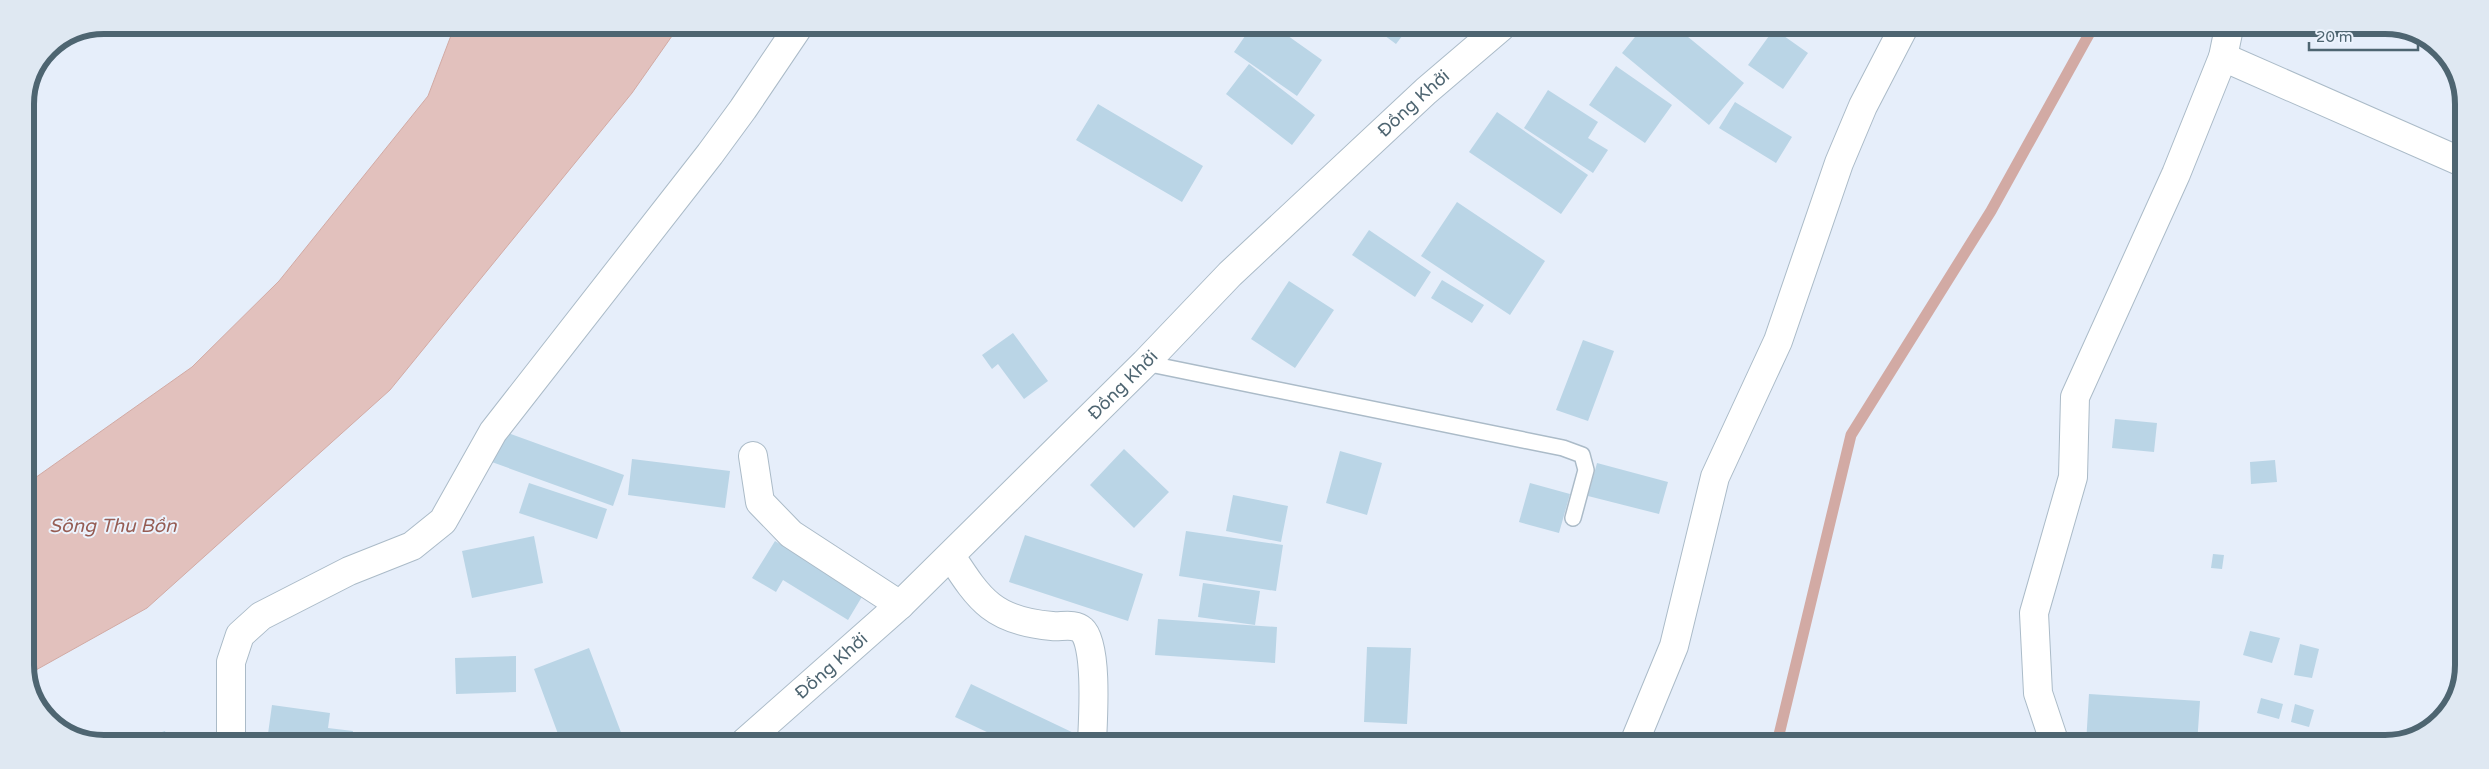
<svg xmlns="http://www.w3.org/2000/svg" width="2489" height="769" font-family="'Varela Round',sans-serif">
  <style>
    .water { fill: #e2c1bd; stroke: #d2aaa4 }
    .lines { fill: none; stroke-linecap: round; stroke-linejoin: round }
    .stream { stroke: #d2aaa4; stroke-width: 11 }
    .building { fill: #bad5e6 }
    .lane-casing { stroke: #abbbc8; stroke-width: 18 }
    .street-casing { stroke: #abbbc8; stroke-width: 30 }
    .lane { stroke: #fff; stroke-width: 15 }
    .street { stroke: #fff; stroke-width: 28 }
    .labels { text-anchor: middle; stroke-width: 4; stroke-linejoin: round; paint-order: stroke }
    .street-label { font-size: 18px; fill: #4e6571; stroke: #ecf3fd }
    .water-label { font-size: 19px; font-style: italic; fill: #965d54; stroke: #ecf3fd }
    .rim { fill: none; stroke: #4e6571; stroke-width: 6 }
  </style>
  <rect width="100%" height="100%" fill="#e6eefa"/>
  <path class="water" d="M455,25L679,26L632,93L390,390L147,608L27,675L25,671V485L192,367L279,281L428,96Z"/>
  <g class="lines">
    <path class="stream" d="M1777,743L1851,435L1991,211L2093,27"/>
  </g>
  <path class="building" d="M1252,26H1274L1322,60L1297,96L1234,52Z
    M1373,27H1409L1396,44Z
    M1643,27H1676L1744,83L1709,125L1622,53Z
    M1774,29L1808,53L1783,89L1748,65Z
    M1249,64L1315,115L1292,145L1226,94Z
    M1616,66L1672,105L1645,143L1589,105Z
    M1548,90L1598,122L1588,138L1608,150L1593,173L1524,128Z
    M1735,102L1792,137L1776,163L1719,128Z
    M1098,104L1203,166L1182,202L1076,140Z
    M1497,112L1588,175L1561,214L1469,152Z
    M1457,202L1545,261L1510,315L1421,256Z
    M1369,230L1431,272L1415,297L1352,255Z
    M1442,280L1484,305L1472,323L1431,298Z
    M1289,281L1334,310L1295,368L1251,339Z
    M1013,333L1048,381L1024,399L998,364L992,369L982,355Z
    M1583,340L1614,351L1588,421L1556,410Z
    M2115,419L2157,423L2154,452L2112,448Z
    M500,430L624,475L613,506L489,461Z
    M1124,449L1169,492L1134,528L1090,485Z
    M1340,451L1382,463L1367,515L1326,503Z
    M632,459L730,471L725,508L628,495Z
    M2275,460L2277,482L2251,484L2250,462Z
    M1597,463L1668,482L1659,514L1588,496Z
    M529,483L607,509L597,539L519,513Z
    M1530,483L1570,494L1559,533L1519,522Z
    M1233,495L1288,506L1281,542L1226,531Z
    M1186,531L1283,545L1276,591L1179,576Z
    M1025,535L1143,574L1128,621L1009,582Z
    M534,536L543,583L472,598L462,551Z
    M775,541L863,595L848,620L783,580L776,592L752,578Z
    M2213,554L2224,555L2222,569L2211,568Z
    M1203,583L1260,591L1255,625L1198,617Z
    M1158,619L1277,627L1275,663L1155,655Z
    M2250,631L2280,638L2272,663L2243,655Z
    M2300,644L2319,649L2312,678L2294,675Z
    M1367,647L1411,648L1407,724L1364,722Z
    M589,648L622,735L603,742H561L534,669Z
    M516,656V692L456,694L455,658Z
    M971,684L1078,735L1074,742H1008L955,717Z
    M2089,694L2200,701L2197,744H2086Z
    M2261,698L2283,704L2279,719L2257,713Z
    M2295,704L2314,710L2309,727L2291,722Z
    M272,705L330,713L328,728L353,731L351,742L267,741Z
    M165,731L168,741H135Z
    M2268,732H2287V744H2268Z
    M857,736L872,742H855Z"/>
  <g class="lines">
    <g class="lane-casing">
      <path id="lane" d="M1145,363L1563,448L1582,455L1586,470L1573,518"/>
    </g>
    <g class="street-casing">
      <g id="street">
        <path d="M2223,57L2464,163"/>
        <path d="M753,456L760,502L791,534L900,605"/>
        <path d="M951,556C980,601 994,621 1052,626C1061,627 1075,623 1082,630C1098,644 1093,720 1092,742"/>
        <path d="M231,741V662L240,635L261,616L349,571L412,546L443,521L493,432L710,154L743,109L799,26"/>
        <path id="s1" d="M745,742L900,605L1145,363L1230,274L1426,91L1501,27"/>
        <path d="M1634,743L1674,646L1715,477L1778,341L1839,163L1863,106L1904,27"/>
        <path d="M2055,744L2038,693L2034,613L2073,477L2075,397L2176,174L2223,57L2229,28"/>
      </g>
    </g>
    <use href="#lane" class="lane"/>
    <use href="#street" class="street"/>
  </g>
  <g class="labels">
    <g class="street-label">
      <text dy="6" stroke="none"><textPath href="#s1" startOffset="925">Đồng Khởi</textPath></text>
      <text dy="6" stroke="none"><textPath href="#s1" startOffset="520">Đồng Khởi</textPath></text>
      <text dy="6" stroke="none"><textPath href="#s1" startOffset="115">Đồng Khởi</textPath></text>
    </g>
    <g class="water-label">
      <text x="113" y="532">Sông Thu Bồn</text>
    </g>
  </g>
  <path d="M0 0H2489V769H0ZM104 34H2385A70 70 0 0 1 2455 104V665A70 70 0 0 1 2385 735H104A70 70 0 0 1 34 665V104A70 70 0 0 1 104 34Z" fill="#dfe8f2" fill-rule="evenodd"/>
  <path class="rim" d="M104 34H2385A70 70 0 0 1 2455 104V665A70 70 0 0 1 2385 735H104A70 70 0 0 1 34 665V104A70 70 0 0 1 104 34Z"/>
  <path d="M2309 42v8h109v-8" fill="none" stroke="#4e6571" stroke-width="2.5"/>
  <text x="2316" y="42" font-size="15" fill="#4e6571" stroke="#ecf3fd" stroke-width="4" paint-order="stroke">20 m</text>
</svg>
